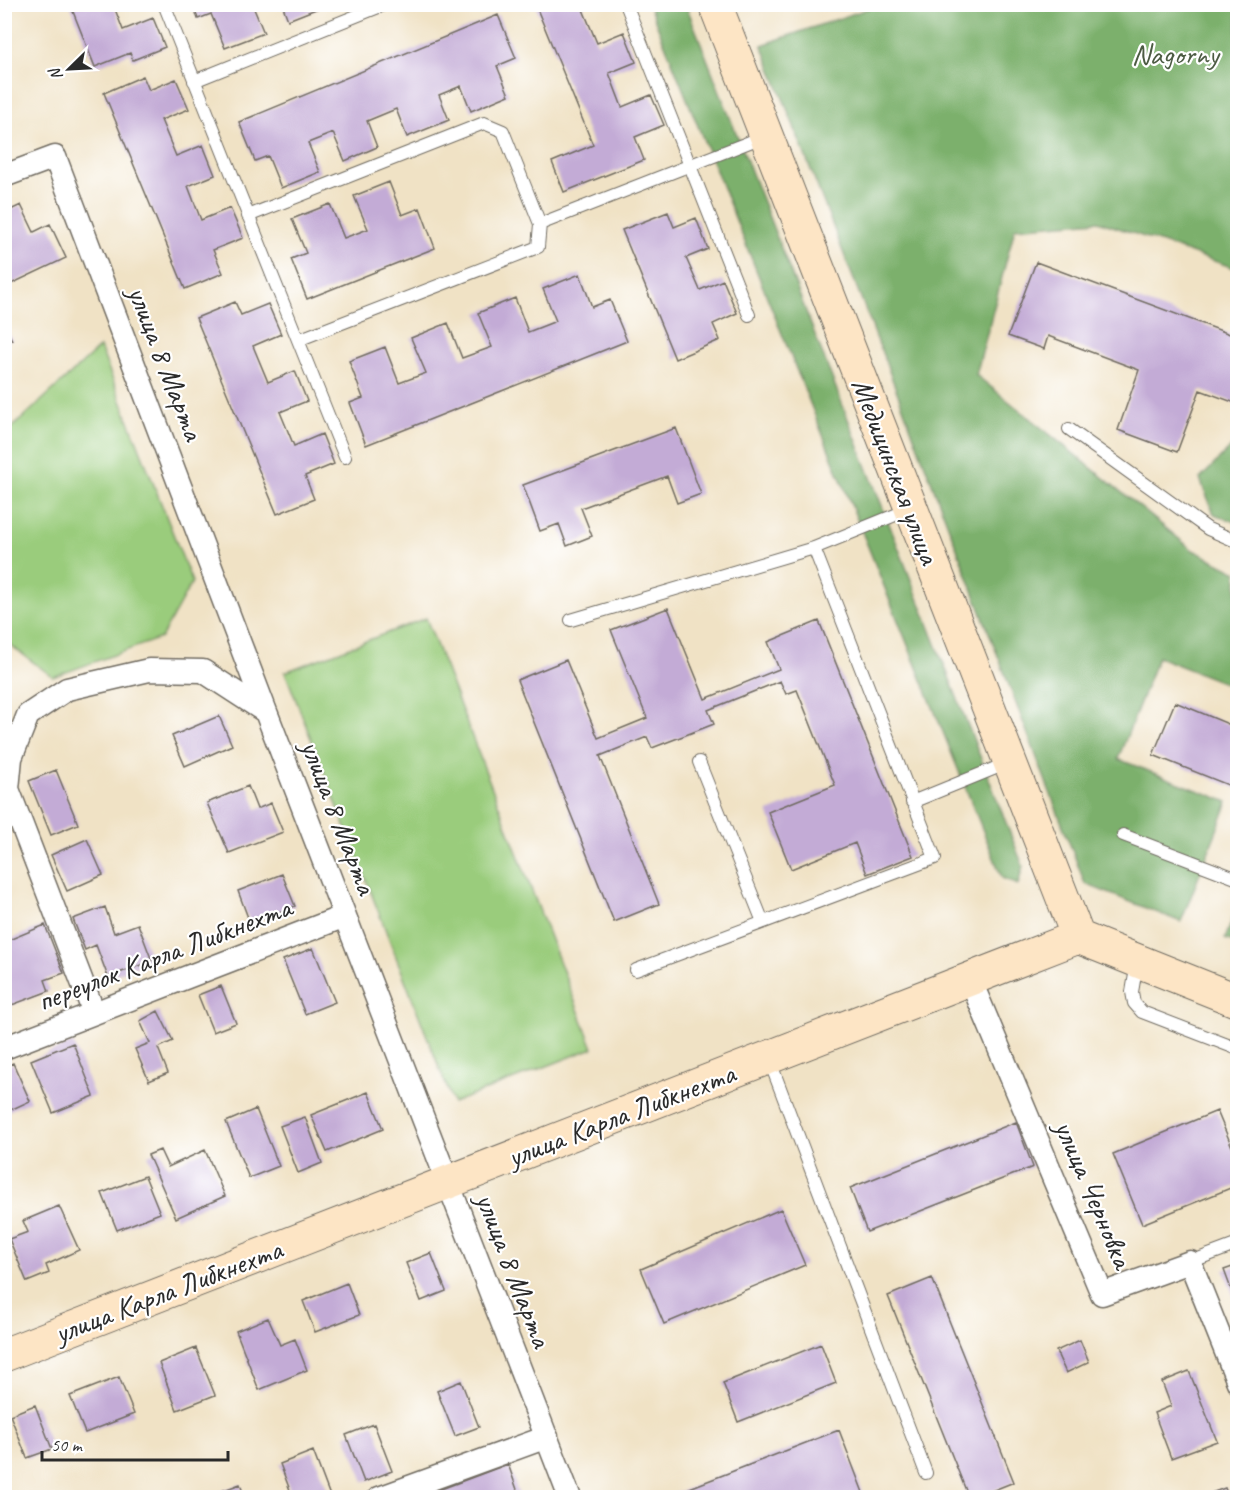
<svg xmlns="http://www.w3.org/2000/svg" width="1242" height="1502" font-family="Caveat,sans-serif">
  <style>
    .green { fill: #9acc7c; stroke: #627c54; stroke-width: 1.5 }
    .forest { fill: #7bb06c; stroke: #536e4c; stroke-width: 1.5 }
    .building { fill: #c3abd6 }
    .lines { fill: none; stroke-linecap: round; stroke-linejoin: round }
    .lane-casing { stroke: #706b61; stroke-width: 14 }
    .street-casing { stroke: #706b61; stroke-width: 25 }
    .secondary-casing { stroke: #706b61; stroke-width: 35 }
    .lane { stroke: #fff; stroke-width: 12 }
    .street { stroke: #fff; stroke-width: 22 }
    .secondary { stroke: #fde5c5; stroke-width: 33 }
    .labels { text-anchor: middle; stroke-width: 4.5; stroke-linejoin: round; paint-order: stroke }
    .park-label { font-size: 30px; fill: #4c5b43; stroke: #fff }
    .street-label { font-size: 30px; fill: #2b2b2b; stroke: #fff }
  </style>
  <rect width="100%" height="100%" fill="#fff"/>
  <filter id="ink" filterUnits="userSpaceOnUse"><feTurbulence type="fractalNoise" baseFrequency=".0167" numOctaves="2"/><feDisplacementMap in="SourceGraphic" scale="12" xChannelSelector="R" yChannelSelector="G"/><feConvolveMatrix kernelMatrix="1 2 1 2 8 2 1 2 1" color-interpolation-filters="sRGB"/></filter>
  <filter id="wash" filterUnits="userSpaceOnUse"><feTurbulence type="fractalNoise" baseFrequency=".008" numOctaves="4" result="noise"/><feDisplacementMap in="SourceGraphic" scale="24" xChannelSelector="R" yChannelSelector="G"/><feGaussianBlur stdDeviation="1.35" result="paint"/><feColorMatrix in="noise" values="0 0 0 0 0 0 0 0 0 0 0 0 0 0 0 0 0 1.4 0 .05"/><feComposite in="paint" operator="in"/></filter>
  <g filter="url(#wash)">
    <rect width="100%" height="100%" fill="#f0e2c5"/>
    <path class="green" d="M100,347L192,582L161,638L53,677L5,641V434Z
      M426,618L593,1048L453,1103L285,672Z"/>
    <path class="forest" d="M649,5H686L1023,866L1018,885L1002,878Z
      M878,5H1237V269L1098,221L1015,228L976,375L1193,550L1237,572V688L1158,657L1118,759L1228,802L1181,922L1085,884L868,316L762,45Z
      M1236,442L1238,444L1237,523L1214,514L1200,479Z
      M1237,907V943L1225,939Z"/>
    <g id="blocks">
      <path class="building" d="M70,4H113L123,30L153,18L165,47L133,60L130,53L95,67Z
        M193,4H252L264,33L225,48L211,14L198,19Z
        M282,4H320L321,7L288,20Z
        M535,4H588L582,7L597,43L624,32L636,62L609,73L622,107L651,95L664,125L635,137L644,160L564,192L552,162L593,145Z
        M498,15L516,58L497,66L509,95L471,111L461,86L439,95L449,120L407,137L396,109L367,121L377,147L345,161L333,133L308,143L320,172L281,188L268,156L255,161L239,122Z
        M143,76L149,90L176,79L189,109L161,120L176,156L203,145L215,175L188,186L201,220L230,208L243,238L213,250L223,273L185,289L104,93Z
        M389,182L402,215L420,208L435,248L307,299L291,259L306,253L292,219L330,204L344,238L368,229L354,196Z
        M21,205L34,232L50,224L66,258L11,284L4,270V213Z
        M668,212L674,227L696,218L708,249L686,258L700,290L723,280L737,313L713,324L720,340L675,359L622,230Z
        M1036,262L1238,337V404L1200,390L1177,452L1118,430L1139,370L1048,336L1044,349L1008,336Z
        M580,274L592,307L610,300L627,341L366,445L350,403L363,398L349,361L385,347L399,383L426,373L411,338L448,323L462,358L492,347L478,313L515,298L528,332L556,321L543,289Z
        M235,302L241,315L268,304L281,334L253,346L268,382L295,371L307,401L280,412L294,446L322,434L334,464L305,476L314,499L277,514L196,318Z
        M4,324L12,340L4,343Z
        M676,428L701,494L677,503L667,476L581,508L592,536L567,546L559,524L540,531L523,485Z
        M668,608L705,699L779,669L768,642L819,621L913,856L867,874L855,843L791,869L768,812L835,785L797,690L786,694L780,681L708,710L714,724L652,748L647,737L600,756L659,904L614,922L517,680L566,660L598,738L647,718L611,630Z
        M1175,702L1238,728V789L1153,755Z
        M219,716L232,745L185,766L172,736Z
        M56,770L78,824L51,835L29,781Z
        M248,786L257,809L271,803L283,832L229,853L207,803Z
        M87,839L103,875L67,891L51,855Z
        M282,874L295,906L250,923L238,891Z
        M105,907L114,933L138,924L152,961L108,977L96,945L85,950L73,919Z
        M45,925L64,973L45,980L49,991L4,1008V980L7,979L4,972V942Z
        M313,948L335,1002L305,1014L283,960Z
        M221,986L236,1023L213,1032L198,995Z
        M158,1011L173,1041L158,1048L168,1073L149,1081L135,1049L150,1043L140,1021Z
        M73,1043L94,1096L53,1113L31,1060Z
        M13,1063L30,1101L4,1113V1067Z
        M368,1092L383,1129L327,1152L311,1115Z
        M256,1109L279,1166L249,1178L226,1122Z
        M1217,1111L1238,1161V1185L1142,1224L1113,1154Z
        M305,1117L322,1163L298,1173L280,1126Z
        M1016,1122L1033,1167L867,1232L850,1188Z
        M160,1150L168,1167L205,1150L225,1196L176,1218L148,1155Z
        M145,1176L160,1213L117,1230L102,1193Z
        M59,1206L79,1250L46,1265L49,1273L27,1282L9,1239L28,1232L23,1221Z
        M781,1209L805,1265L664,1324L641,1269Z
        M431,1253L446,1291L421,1301L406,1263Z
        M1238,1265V1305H1237L1224,1270Z
        M932,1278L1014,1482L974,1498H969L888,1296Z
        M347,1283L359,1315L315,1332L303,1301Z
        M268,1318L280,1345L295,1339L307,1370L259,1390L236,1331Z
        M1080,1340L1089,1362L1066,1373L1056,1351Z
        M821,1344L836,1383L738,1422L723,1383Z
        M196,1348L215,1395L177,1410L159,1363Z
        M1189,1371L1217,1441L1171,1458L1154,1413L1171,1406L1162,1382Z
        M119,1377L134,1414L85,1433L70,1396Z
        M461,1381L479,1427L455,1436L437,1391Z
        M35,1405L52,1449L27,1458L10,1415Z
        M374,1424L392,1471L364,1482L346,1435Z
        M839,1430L864,1495L857,1498H664Z
        M313,1451L330,1496L327,1498H293L280,1464Z
        M508,1464L520,1498H420V1497Z
        M240,1484L245,1498H212L211,1495Z
        M1225,1488L1229,1498H1200V1497Z"/>
    </g>
  </g>
  <g filter="url(#ink)">
    <use href="#blocks" fill-opacity="0" stroke="#706b61" stroke-width="1.5"/>
    <g class="lines">
      <g class="lane-casing">
        <path id="lane" d="M164,4L298,340L538,247L540,224L765,136
          M626,4L749,315
          M194,81L386,4
          M248,216L484,123L503,131L540,224
          M298,340L345,457
          M1069,429L1208,529L1238,542
          M571,620L814,548L910,509
          M699,762L763,922
          M912,802L1008,763
          M1123,835L1238,879
          M1137,963L1132,992L1134,1003L1142,1012L1238,1049
          M636,970L935,858L814,548
          M769,1059L926,1473
          M1190,1262L1238,1244"/>
      </g>
      <g class="street-casing">
        <path id="street" d="M4,176L55,157L266,712L570,1498
          M970,979L1102,1294L1190,1262L1238,1382
          M94,1013L8,789L11,758L28,715L67,689L149,670L203,671L266,712
          M4,1048L345,916
          M379,1498L547,1437"/>
      </g>
      <g class="secondary-casing">
        <path id="secondary" d="M715,4L1078,937
          M4,1355L1078,937L1238,1001"/>
      </g>
      <use href="#lane" class="lane"/>
      <use href="#street" class="street"/>
      <use href="#secondary" class="secondary"/>
    </g>
  </g>
  <g class="labels">
    <g class="park-label">
      <text x="1175" y="64">Nagorny</text>
    </g>
    <g class="street-label">
      <text transform="translate(166 363) rotate(69)" y="10">улица 8 Марта</text>
      <text transform="translate(896 471) rotate(69)" y="10">Медицинская улица</text>
      <text transform="translate(339 817) rotate(69)" y="10">улица 8 Марта</text>
      <text transform="translate(164 954) rotate(-21)" y="10">переулок Карла Либкнехта</text>
      <text transform="translate(621 1115) rotate(-21)" y="10">улица Карла Либкнехта</text>
      <text transform="translate(1094 1194) rotate(67)" y="10">улица Черновка</text>
      <text transform="translate(514 1270) rotate(69)" y="10">улица 8 Марта</text>
      <text transform="translate(168 1291) rotate(-21)" y="10">улица Карла Либкнехта</text>
    </g>
  </g>
  <rect width="1242" height="1502" fill="none" stroke="#fff" stroke-width="24"/>
  <g transform="translate(69 69) rotate(246)" stroke="#ffffff" stroke-width="4.5" paint-order="stroke">
  <path d="M0-4.5L10 22L0 15L-10 22Z" fill="#2b2b2b"/>
  <text y="-9" font-size="16" font-weight="bold" text-anchor="middle" fill="#2b2b2b">N</text>
  </g>
  <path d="M42 1451v9h186v-9" fill="none" stroke="#2b2b2b" stroke-width="3"/>
  <text x="51" y="1451" font-size="18" fill="#2b2b2b" stroke="#ffffff" stroke-width="4.5" paint-order="stroke">50 m</text>
</svg>
